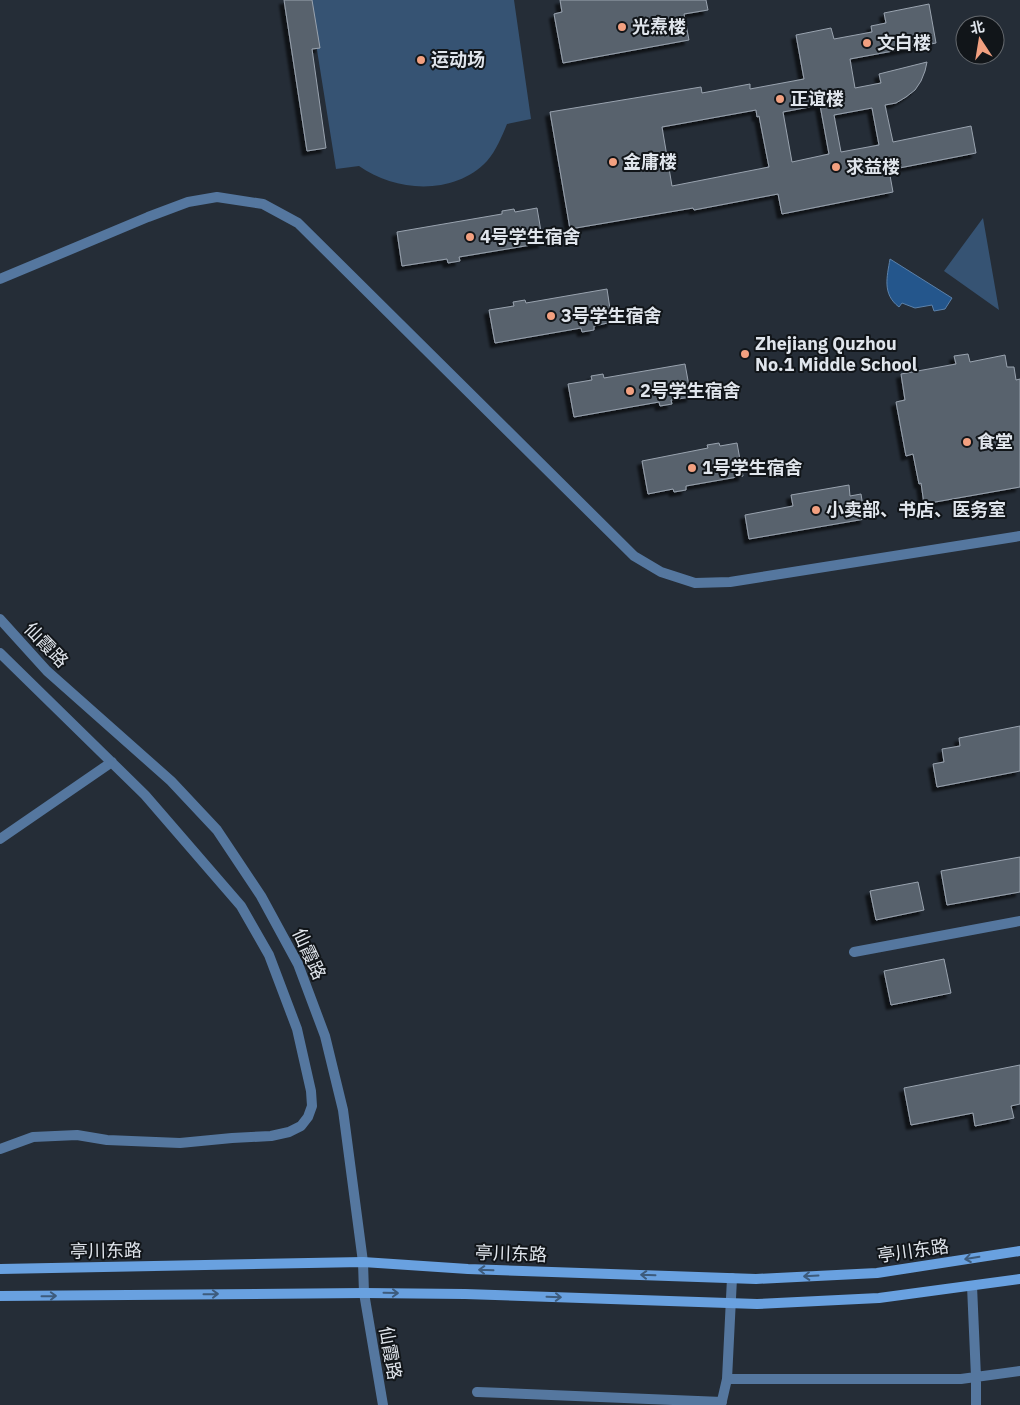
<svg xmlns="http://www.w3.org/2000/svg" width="1020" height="1405" font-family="'IBM Plex Sans','Noto Sans SC',sans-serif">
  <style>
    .green { fill: #365373 }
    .water { fill: #24568c; stroke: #5c81a9 }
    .building { fill: #59626d; stroke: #99a3af; fill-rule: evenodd; filter: url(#shadow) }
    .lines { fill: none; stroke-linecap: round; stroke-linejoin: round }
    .minor { stroke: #55779f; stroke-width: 10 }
    .tertiary { stroke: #55779f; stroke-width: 10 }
    .secondary { stroke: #69a1e0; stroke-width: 10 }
    .oneway { stroke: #3d5b7c }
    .poi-dot { fill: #f2a080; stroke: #111519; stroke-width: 2 }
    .labels { text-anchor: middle; stroke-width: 4; stroke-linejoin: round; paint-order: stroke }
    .poi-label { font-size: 18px; font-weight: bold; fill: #e0e5ec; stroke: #111519; text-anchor: start }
    .street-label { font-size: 18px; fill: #e0e5ec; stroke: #111519 }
  </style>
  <defs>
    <filter id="shadow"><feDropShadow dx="-4.5" dy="4.5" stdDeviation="1" flood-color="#0009"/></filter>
  </defs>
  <rect width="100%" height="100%" fill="#252d37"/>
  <path class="green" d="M309,0H514L531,119L507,124C502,136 496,151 487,161C454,196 395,192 359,166L336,169Z
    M983,218L999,310L944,271Z"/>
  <path class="water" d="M890,259L952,298L945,309L934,311L932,305L915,308L902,303L899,307C882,294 887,277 890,259Z"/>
  <path class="building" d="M284,0H312L320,48L312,49L326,148L307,151Z
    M560,0H706L708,10L684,14L689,40L563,63L554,14L562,12Z
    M929,4L936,43L850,59L855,88L881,83L879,74L927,62L925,71L921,81L915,90L906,97L896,103L885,105L893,142L971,126L976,153L889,170L893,192L782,214L778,194L694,210L693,208L570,229L550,112L701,87L702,93L750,84V89L804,79L796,35L831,28L834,39L872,32L871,26L886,23L884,13ZM820,105L829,154L792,162L783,112ZM872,108L879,145L841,152L834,115ZM756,110L757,117L759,116L769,167L672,186L662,127Z
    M537,208L543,243L459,257L460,261L448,263L447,259L402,266L397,232L502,214V211L514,209L515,212Z
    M607,289L612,322L594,326V330L582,332L581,328L495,343L489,310L514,306L513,302L525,300L526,303Z
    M968,354L970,362L1005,355L1007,367H1014L1016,380L1020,379V487L924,504L921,483L919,484L913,454L906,456L896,402L905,400L901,374L956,364L954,356Z
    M685,364L691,397L671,400L672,404L660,406L659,402L574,417L568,384L592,380L591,376L603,374L604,378Z
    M719,443L720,446L737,443L743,476L686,486V490L674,492L673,489L648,494L642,461L708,448L707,445Z
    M849,485L850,496L861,494L865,519L749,539L745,515L793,506L791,495Z
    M1020,726V771L937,787L933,764L944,762L942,749L960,746L959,738Z
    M1020,857V892L947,905L941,871Z
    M918,882L924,910L876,920L870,891Z
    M944,959L951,993L891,1005L884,971Z
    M1020,1065V1104L1011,1106L1014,1118L975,1126L973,1113L911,1125L904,1088Z"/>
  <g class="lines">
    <path class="minor" d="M0,653L145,795L241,906L269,955L297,1029L311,1091L312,1106L308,1117L301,1126L289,1132L271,1136L232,1138L180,1143L107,1140L77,1135L33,1137L0,1149
      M0,839L112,762
      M854,952L1020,921
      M972,1286L976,1377V1405
      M727,1379H961L1020,1371
      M477,1392L722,1402
      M721,1405L727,1379L732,1278"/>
    <path class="tertiary" d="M0,279L148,217L188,202L217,197L263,204L298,223L634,556L661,572L695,583L730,582L1020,536
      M0,619L47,671L171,781L217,830L261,896L298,964L325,1036L343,1110L363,1262L364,1293L383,1405"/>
    <path class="secondary" d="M0,1269L363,1262L468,1269L756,1279L877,1273L1020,1251
      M0,1296L364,1293L465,1294L757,1304L879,1298L1020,1279"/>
  </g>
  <defs><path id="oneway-shaft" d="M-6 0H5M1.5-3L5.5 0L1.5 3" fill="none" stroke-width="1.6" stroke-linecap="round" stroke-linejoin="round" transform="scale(1.25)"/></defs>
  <g class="oneway">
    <use href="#oneway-shaft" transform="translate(972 1258) rotate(171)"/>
    <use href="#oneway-shaft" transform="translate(486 1270) rotate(-178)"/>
    <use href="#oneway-shaft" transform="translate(648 1275) rotate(-178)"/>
    <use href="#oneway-shaft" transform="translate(811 1276) rotate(177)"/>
    <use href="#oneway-shaft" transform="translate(391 1293) rotate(1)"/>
    <use href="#oneway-shaft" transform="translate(211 1294) rotate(-1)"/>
    <use href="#oneway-shaft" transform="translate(49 1296) rotate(-1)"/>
    <use href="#oneway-shaft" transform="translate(554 1297) rotate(2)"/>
  </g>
  <g class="poi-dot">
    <circle cx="622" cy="27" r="5"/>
    <circle cx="867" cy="43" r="5"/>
    <circle cx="421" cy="60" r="5"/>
    <circle cx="780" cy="99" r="5"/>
    <circle cx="613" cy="162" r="5"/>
    <circle cx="836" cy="167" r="5"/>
    <circle cx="470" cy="237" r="5"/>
    <circle cx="551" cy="316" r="5"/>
    <circle cx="745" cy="354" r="5"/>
    <circle cx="630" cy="391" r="5"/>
    <circle cx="967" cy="442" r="5"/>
    <circle cx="692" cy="468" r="5"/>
    <circle cx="816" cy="510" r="5"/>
  </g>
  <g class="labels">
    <g class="poi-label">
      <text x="632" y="33">光焘楼</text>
      <text x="877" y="49">文白楼</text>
      <text x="431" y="66">运动场</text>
      <text x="790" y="105">正谊楼</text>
      <text x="623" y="168">金庸楼</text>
      <text x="846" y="173">求益楼</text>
      <text x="480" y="243">4号学生宿舍</text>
      <text x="561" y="322">3号学生宿舍</text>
      <text x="755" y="350">Zhejiang Quzhou<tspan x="755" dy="21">No.1 Middle School</tspan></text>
      <text x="640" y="397">2号学生宿舍</text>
      <text x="977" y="448">食堂</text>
      <text x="702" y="474">1号学生宿舍</text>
      <text x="826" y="516">小卖部、书店、医务室</text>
    </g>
    <g class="street-label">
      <text transform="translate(46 645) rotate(46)" y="6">仙霞路</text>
      <text transform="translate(309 954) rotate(65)" y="6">仙霞路</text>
      <text transform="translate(106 1251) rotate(-1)" y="6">亭川东路</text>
      <text transform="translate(913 1251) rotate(-8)" y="6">亭川东路</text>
      <text transform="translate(511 1254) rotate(2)" y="6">亭川东路</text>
      <text transform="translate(390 1353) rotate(80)" y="6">仙霞路</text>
    </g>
  </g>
  <g transform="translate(980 40) rotate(348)"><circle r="24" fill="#111519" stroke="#64686d"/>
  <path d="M0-4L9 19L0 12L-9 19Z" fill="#f2a080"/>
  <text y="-8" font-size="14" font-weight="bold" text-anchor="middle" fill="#e0e5ec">北</text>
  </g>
</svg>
